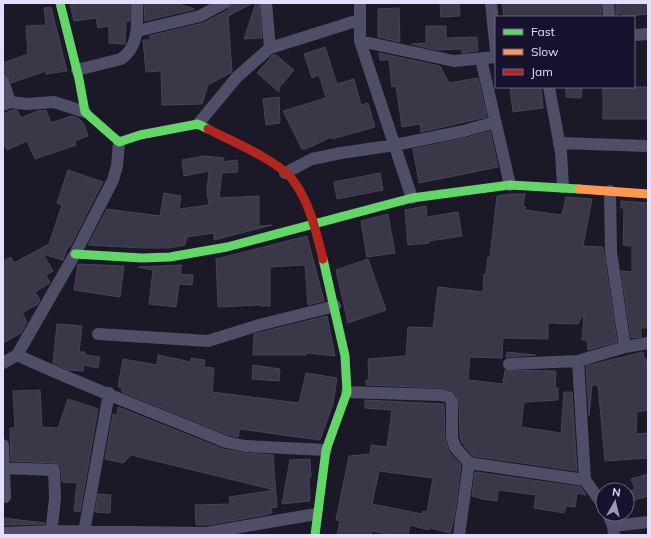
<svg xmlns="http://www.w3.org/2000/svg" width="651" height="538" font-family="Mulish,sans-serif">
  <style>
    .building { fill: #3a3748; stroke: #474359; fill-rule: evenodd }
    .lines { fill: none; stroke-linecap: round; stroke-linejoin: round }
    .street { stroke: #4f4e67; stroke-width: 12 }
    .fast { stroke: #63d668; stroke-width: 9 }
    .slow { stroke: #ff974d; stroke-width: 9 }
    .jam { stroke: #b3261e; stroke-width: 9 }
  </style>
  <rect width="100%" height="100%" fill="#1b1827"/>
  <path class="building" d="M78,3H130V21L126,22L125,44L109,43V26L98,28L96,18L74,21L70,5Z
    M144,3H175L195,9L145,21Z
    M231,3H253L228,16L232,72L208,85L202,104L162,105L161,71L146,72L143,40H151L149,36L203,23L228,10Z
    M256,3H259L262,38L244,39Z
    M440,3H459L460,16L441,17Z
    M502,3H601V17H504Z
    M616,3H648V14L622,17V13L616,15Z
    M51,7L67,71L46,74V71L11,83L8,76L3,74V63L28,54L26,26L46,25L44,8Z
    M399,8L400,42L378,37V9Z
    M426,26H446V38L477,37L478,51L462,53L461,49L436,50L411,44L426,43Z
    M325,47L337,84L354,79L361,105L368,103L375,127L332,139L331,137L306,149H302L283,111L326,98L319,75L312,78L304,54Z
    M379,53L440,66L449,83L478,78L487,117L421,132L420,124L402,127L396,86L392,87L389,60H380Z
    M273,55H276L294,70L279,88V92L257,73Z
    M510,87H541L543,108L513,112Z
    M566,87H582L581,98L566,97Z
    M603,87H648V119H603Z
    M279,97L280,123L266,125L263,99Z
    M12,110H17L21,118L37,111L46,110L51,123L72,116L78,118L84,124L88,136L75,141L76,145L35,159L27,141L7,150L3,143V114Z
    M490,131L498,167L419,183L413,149L466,138Z
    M204,156L224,158L223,162L237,160L238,172L222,173L219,198L259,196V226L272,225L214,240V233L187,237L185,245L169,248H142L88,245L107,209L160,216L164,193L181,196L179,209L209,205L207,191L209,171L184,176L182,160Z
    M68,170L103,182L71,245L67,249L63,260L43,254L53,271L46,275L50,283L35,292L40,300L38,304L22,313L27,322L21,333L3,343V261L11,257L14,263L49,244L62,205L57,203Z
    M380,173L383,190L337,199L334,182Z
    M511,194H525L523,206L526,207L525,210L562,215L566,197L592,199L583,246L603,247L617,342L588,350L587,340H582L584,313L578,324L548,323V339L503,338L502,358L470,357L468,380L503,384L505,370L556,371L555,388H558V400L524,402L521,427L561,433L564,392H572L577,471L473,456L462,443L460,437L459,402L455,393L451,390L441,388L366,385V380H369L368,359L406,356L408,327L433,328L438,287L483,292L484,274H486L488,257H490L497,196Z
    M621,201L648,203V328H641V337L631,338L621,271L632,272V246L623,245L624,208H621Z
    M426,206L427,217L458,212L462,236L429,241V243L408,245L405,210Z
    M388,214L395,253L367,257L361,221Z
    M307,236L324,301L308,305L305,265L270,267V306H260V305L218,307L216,259Z
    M368,259L386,310L348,323L336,270Z
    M78,264L124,266L120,297L74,290Z
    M182,265L180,274L193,275L192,285L179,284L176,307L149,304L153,270L138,267Z
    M327,316L335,356L306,353V355H253L254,334Z
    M57,324L82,326L79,352H85V355L100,357L98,368L84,365L83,371L68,370L53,363Z
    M507,352L536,355L506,357Z
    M643,352L644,359L646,358L648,375V410L637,412L636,434L648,433V458L605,461L598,385H592L589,416L586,366Z
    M158,355L191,362V358L205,360L204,367L214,368L212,392L299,403L306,373L337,378L333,404L320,440L240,429L238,437L228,435L122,392V388L118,387L123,359L157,365Z
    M253,365L280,369L279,381L252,379Z
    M40,390L42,427L58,428L68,399L98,409L80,512L74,511L77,483L62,482L61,466L54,463L11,461L10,428H15L13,391Z
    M365,400L444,404L445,440L449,452L461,465L454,519L450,533L430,528L429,530L410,525L408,535H392L372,531L371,535H337L340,521L336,520L349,456L370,454L371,445L387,447L392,410L365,408ZM379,471L433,478L427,512L423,511L422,514L372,504Z
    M118,407L223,449L245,453L273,455L277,507L271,508L272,513L265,515L208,525H196L195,505L230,504L229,497L275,490L131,455L123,463L105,459L113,414L117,415Z
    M310,459L311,477H309L310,501L282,504L290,460Z
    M475,472L581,487L586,495L577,493L575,507L566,506L564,513L534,508L536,495L498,490L497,501L483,499L472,496Z
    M648,474V496L631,501L628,492L635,489L631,479Z
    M98,494L111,495L110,513L95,512Z
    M3,518L45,523V524L3,525Z"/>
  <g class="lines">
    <path class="street" d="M266,3L270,48
      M360,3V41L412,198
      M491,3L496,51
      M608,3L609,17
      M137,31L200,16L224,3
      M634,35L648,34
      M360,41L454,61L496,57
      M481,59L510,185
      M77,70L121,59C140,46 137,23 137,3
      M3,81L10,102
      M549,87L561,152L563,187
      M3,105L10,102L26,104L54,102L85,112
      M198,124L237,77L270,48L359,20
      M559,143L648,146
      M285,173L312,159L341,153L395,145L464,131L495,122
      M610,191L611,252L625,347
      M98,334L208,341L259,325L335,306
      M17,355C86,387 156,413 226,442L245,446L326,450
      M578,361L585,480L603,505
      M3,363L17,355L75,254L113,180L117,166L119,142
      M509,364L578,361L625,347L648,343
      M347,392L441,395L449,397L452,402V438L455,447L469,463L459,535
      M3,445L5,497
      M469,463L585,480
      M3,468L54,470L55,498L51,535
      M608,514L613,526L614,535
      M613,526L648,522
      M84,532L109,393
      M3,533L52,531L206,533L316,514"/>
    <path class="fast" d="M60,3L79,79L85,112L119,142L140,135L198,124L208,129
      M75,254L142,258L170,257L227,247L412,198L510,185L579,189
      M315,535L326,450L347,392L345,356L323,259"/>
    <path class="slow" d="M579,189L648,194"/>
    <path class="jam" d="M208,129C231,141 277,160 292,179C310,202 316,232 323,259"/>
  </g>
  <rect width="651" height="538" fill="none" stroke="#e2deff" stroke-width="8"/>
  <rect x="495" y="16" width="140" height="72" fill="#17122d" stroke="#686481"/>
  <rect x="503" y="29" width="20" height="6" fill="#63d668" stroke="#686481"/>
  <text x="531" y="36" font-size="12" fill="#e2deff">Fast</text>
  <rect x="503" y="49" width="20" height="6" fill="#ff974d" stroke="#686481"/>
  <text x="531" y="56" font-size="12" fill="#e2deff">Slow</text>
  <rect x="503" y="69" width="20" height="6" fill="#b3261e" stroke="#686481"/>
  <text x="531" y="76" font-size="12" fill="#e2deff">Jam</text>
  <g transform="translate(615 502) rotate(8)"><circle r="19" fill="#17122d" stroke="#686481"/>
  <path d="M0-3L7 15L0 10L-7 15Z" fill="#9c99b3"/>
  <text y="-6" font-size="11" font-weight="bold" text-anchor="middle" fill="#e2deff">N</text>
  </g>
</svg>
